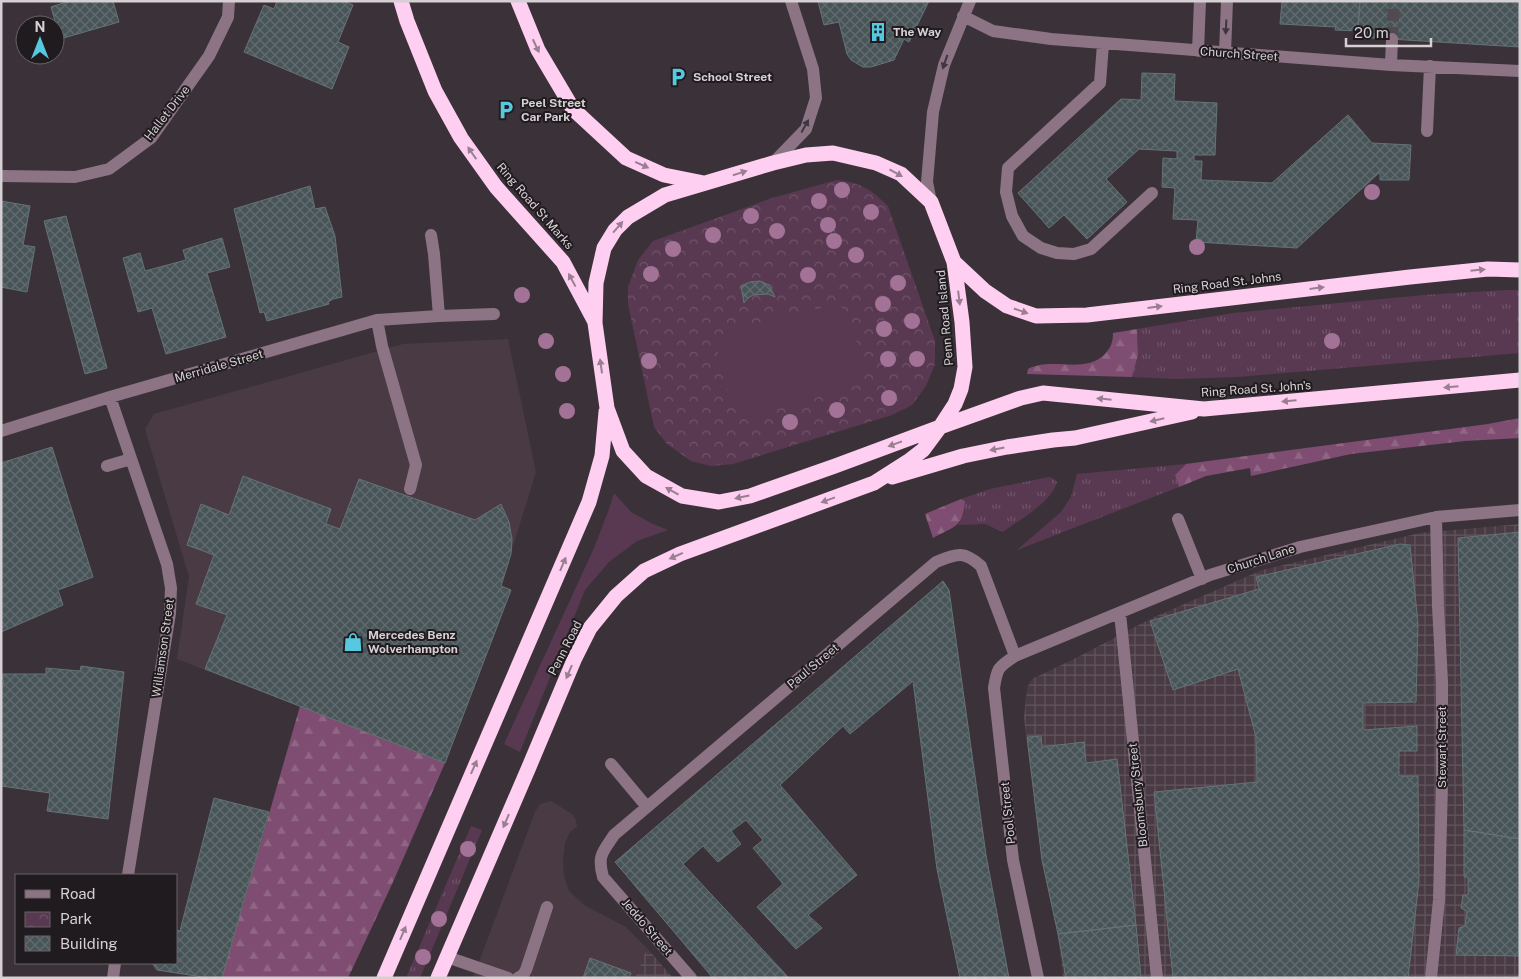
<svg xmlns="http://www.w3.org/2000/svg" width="1521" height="979" font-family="'Public Sans',sans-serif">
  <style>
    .built { fill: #493a44 }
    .industrial { fill: url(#industrial-grid) }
    .grass { fill: url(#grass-tufts) }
    .forest { fill: url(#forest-firs) }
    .park { fill: url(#park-crowns) }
    .garden { fill: #593851 }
    .building { fill: url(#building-cross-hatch); stroke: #657376 }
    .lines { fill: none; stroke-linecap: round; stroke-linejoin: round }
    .minor-tunnel { stroke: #524a50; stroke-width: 12; stroke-dasharray: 12 6; stroke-linecap: butt }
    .minor { stroke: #8c7485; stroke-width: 12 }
    .highway { stroke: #fecff0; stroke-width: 15 }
    .tree { fill: #a27396 }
    .oneway { fill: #40363d }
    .oneway2 { fill: #9a7e92 }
    .labels { text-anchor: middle; stroke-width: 4; stroke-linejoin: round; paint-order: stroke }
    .poi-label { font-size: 12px; font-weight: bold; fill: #d6d0d4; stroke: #201b1e; text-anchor: start }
    .street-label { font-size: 12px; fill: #d6d0d4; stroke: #201b1e }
  </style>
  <defs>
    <pattern id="industrial-grid" width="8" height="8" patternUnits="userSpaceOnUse" patternTransform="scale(1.25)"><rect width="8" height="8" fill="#493a44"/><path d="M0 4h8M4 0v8" fill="none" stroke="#62555e"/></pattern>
    <pattern id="grass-tufts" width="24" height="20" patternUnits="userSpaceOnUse" patternTransform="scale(1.25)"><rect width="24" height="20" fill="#593851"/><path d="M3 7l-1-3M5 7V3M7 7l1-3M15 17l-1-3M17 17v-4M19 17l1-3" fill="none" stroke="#705469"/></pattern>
    <pattern id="forest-firs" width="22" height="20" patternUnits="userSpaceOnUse" patternTransform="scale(1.25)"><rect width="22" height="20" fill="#7f4d72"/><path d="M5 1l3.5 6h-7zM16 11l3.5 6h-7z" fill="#906685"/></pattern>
    <pattern id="park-crowns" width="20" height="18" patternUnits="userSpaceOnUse" patternTransform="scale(1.25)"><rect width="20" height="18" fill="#593851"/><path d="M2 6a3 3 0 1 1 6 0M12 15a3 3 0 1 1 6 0" fill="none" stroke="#705469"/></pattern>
    <pattern id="building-cross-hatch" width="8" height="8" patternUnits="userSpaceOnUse" patternTransform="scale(1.25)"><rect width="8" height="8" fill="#485558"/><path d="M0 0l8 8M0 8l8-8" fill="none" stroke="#626c6f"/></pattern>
  </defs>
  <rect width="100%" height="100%" fill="#3b3239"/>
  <path class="built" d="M508,339L536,472L501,585L511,590L445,763L177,659L189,577L145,429L154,414L403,344Z
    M551,801L572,814L576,820L577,827L570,832L565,843L563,861L564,876L569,891L584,905L626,927L647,948L635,978H473L535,812L540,804Z"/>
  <path class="industrial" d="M1520,524V978H1063L1058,934L1042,860L1024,718L1027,688L1032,679L1076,658L1150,619L1262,570L1420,533Z
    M647,948L673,978H635Z"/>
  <path class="grass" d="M1505,290H1520V353L1238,377L1177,379L1132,377L1138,355L1137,329L1233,313L1424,295Z
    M1186,464L1175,475L1179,487L1017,550L1061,512L1071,497L1077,474Z
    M1049,477L1054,479L1057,482C1052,502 1019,520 1003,532L985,524L958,525L964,513L965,501L961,499L990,489Z
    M471,826L482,830L420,978H406Z"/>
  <path class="forest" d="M1137,329L1138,355L1132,377L1027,374L1028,369C1052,356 1084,375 1105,354C1111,347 1113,342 1113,333Z
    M1520,418V438L1465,441L1351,454L1251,476L1250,468L1206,476L1179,487L1175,475L1186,464L1488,424Z
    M961,499L965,501C963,528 954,526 933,538L925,514Z
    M300,706L445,763L393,882L348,978H222Z"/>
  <path class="park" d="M837,180C862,183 870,189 888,206L935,341V364L926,386L912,405L892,415L733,464L711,466L691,461L667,444L654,427L628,304V287L638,260L653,241L772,198Z"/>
  <path class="garden" d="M825,307H841L849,316L863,364L862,377L858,385L752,417C745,415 741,413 736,407C729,399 716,356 718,346C719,338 724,334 729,330Z
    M614,493L631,512L651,523L668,530L637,541L609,562L585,590L520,752L504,744L594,548L609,509Z"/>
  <path class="building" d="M69,1H113L119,22L60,39L51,7Z
    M277,1H343L353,5L338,42L349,47L332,89L244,52L264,5L274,9Z
    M818,1H929L909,42L904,39L894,60L871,67H863L851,60L847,54L839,22L824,25Z
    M1282,1H1360L1358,31L1335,30L1336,27L1280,24Z
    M1360,1H1520V47L1357,37Z
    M1142,73L1175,74L1174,101L1217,103L1215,155H1194V161H1202L1201,180L1272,183L1348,115L1372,143L1411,145L1409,180H1380V172L1297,248L1196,242L1198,220L1173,219L1175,188L1162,187L1163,158L1177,159V151L1139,149L1106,179L1127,202L1087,239L1064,215L1049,228L1018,193L1121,99L1141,100Z
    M310,186L315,209L325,207L335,236L342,297L333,299L328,302L329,304L267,321L264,312L260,313L234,209Z
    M1,201L30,206L23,245L35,247L27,292L1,287Z
    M66,216L107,368L85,374L44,221Z
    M222,238L230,267L207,273L226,337L166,354L152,308L138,312L123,258L140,253L145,271L186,260L183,250Z
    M760,281L769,285L775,297L768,294L753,295L747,299L744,303L741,286L750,282Z
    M52,447L93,577L58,590L63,605L1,632V463Z
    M243,476L331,509L326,524L340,529L359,479L475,520L501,504L509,522L512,539L511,554L501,586L511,590L445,763L205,669L227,615L196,604L214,555L187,545L201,504L229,515Z
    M1520,532V839L1464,830L1458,538Z
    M1400,544L1410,545L1418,623L1416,702L1363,703V730L1417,726V751H1399V776H1418L1419,881L1408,978H1173L1154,792L1257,782L1256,737L1238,669L1173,690L1150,621L1259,589L1256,577Z
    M943,581L949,590L986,855L1009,978H960L937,869L913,681L850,734L843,726L780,785L857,875L808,915L822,928L796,949L757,907L783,884L753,848L763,840L746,820L731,831L741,844L718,862L703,846L683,864L789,978H713L615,862Z
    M81,666L124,672L108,819L47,811L50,793L1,786V683H4L1,674H46V668L80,671Z
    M1041,736L1042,747L1084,742L1086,763L1117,759L1136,925L1058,934L1042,860L1027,737Z
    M214,798L269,812L222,978H209L157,970L152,963H176V930L180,931Z
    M1464,830L1520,839V956L1456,955L1459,928L1465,926L1467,911L1461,908L1463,895H1468V877H1464Z
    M1136,925L1141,978H1066L1058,934Z
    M590,958L631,973L629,978H583Z"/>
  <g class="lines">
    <path class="minor-tunnel" d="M1392,39L1394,1"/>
    <path class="minor" d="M963,16L993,31L1051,39L1391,65L1520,71
      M1103,44L1100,83L1008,168L1006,192L1012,216L1023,236L1041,248L1057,253L1074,254L1091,249L1152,193
      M1198,51L1200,1
      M1225,53L1227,1
      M1391,65L1392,39
      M1427,131L1430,66
      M773,163L806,129L816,98L813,69L791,1
      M1,176L75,177L109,169L151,138L209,56L228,17L229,1
      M931,202L927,182L933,112L944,65L970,1
      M431,235L434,254L439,316
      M377,320L382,346L416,465L410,489
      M110,397L167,564L171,588L170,613L128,875
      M1,431L110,397L377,320L439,316L494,314
      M107,466L131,459
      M1178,519L1202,579
      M1120,613L1157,978
      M611,764L647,807
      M447,957L508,978
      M113,978L115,963
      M518,978L523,975L526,970L547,907
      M691,978L603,877C597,855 603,852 614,835L936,562C957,554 963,550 981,566L1015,656
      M1038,978L1013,860L994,688C997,668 998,667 1015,656L1210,575L1300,547L1436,517L1520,510
      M1431,978L1439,900L1442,783V682L1438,606L1436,517"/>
    <path class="highway" d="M401,1L407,21L435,91L461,138L496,187L563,262L595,322
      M518,1L538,50L573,109L626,158L664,175L704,183
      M954,262L985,291L1007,306L1036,316L1087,315L1410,277L1488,269L1520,270
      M892,477L963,456L1007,447L1053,440L1075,438L1192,412
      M384,978L589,502L602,456L606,412
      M438,978L529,767L574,660L590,628L616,596L644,571L680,554L874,483L910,460L923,450L940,427L955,404L961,389L965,367L962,322L954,262L931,202L901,174L876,163L833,153L806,155L773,163L665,195L628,217L615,230L604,248L596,283L595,323L607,408L623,451L646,476L682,496L719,502L750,496L835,466L940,427L1021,398L1043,393L1204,409L1520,380"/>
  </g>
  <g class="tree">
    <circle cx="842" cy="190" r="8"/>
    <circle cx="1372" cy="192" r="8"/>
    <circle cx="819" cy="201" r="8"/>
    <circle cx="871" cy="212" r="8"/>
    <circle cx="751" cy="216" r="8"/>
    <circle cx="828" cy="225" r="8"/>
    <circle cx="777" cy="231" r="8"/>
    <circle cx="713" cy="235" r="8"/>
    <circle cx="834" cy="241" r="8"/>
    <circle cx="1197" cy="247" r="8"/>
    <circle cx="673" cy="249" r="8"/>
    <circle cx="856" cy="255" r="8"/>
    <circle cx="651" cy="274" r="8"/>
    <circle cx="808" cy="275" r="8"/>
    <circle cx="898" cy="283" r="8"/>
    <circle cx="522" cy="295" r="8"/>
    <circle cx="883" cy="304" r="8"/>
    <circle cx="912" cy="321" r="8"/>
    <circle cx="884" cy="329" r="8"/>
    <circle cx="546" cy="341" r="8"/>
    <circle cx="1332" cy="341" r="8"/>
    <circle cx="888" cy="359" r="8"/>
    <circle cx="917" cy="359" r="8"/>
    <circle cx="649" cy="361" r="8"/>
    <circle cx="563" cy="374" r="8"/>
    <circle cx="889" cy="398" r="8"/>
    <circle cx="837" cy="410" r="8"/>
    <circle cx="567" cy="411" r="8"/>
    <circle cx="790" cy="422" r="8"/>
    <circle cx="468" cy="849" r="8"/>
    <circle cx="439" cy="919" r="8"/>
    <circle cx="423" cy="957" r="8"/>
  </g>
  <defs><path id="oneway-solid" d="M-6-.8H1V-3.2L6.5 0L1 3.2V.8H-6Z" transform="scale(1.25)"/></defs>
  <g class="oneway">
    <use href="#oneway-solid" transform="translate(1226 27) rotate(93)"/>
    <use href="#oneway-solid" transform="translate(945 62) rotate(109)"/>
    <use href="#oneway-solid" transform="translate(805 126) rotate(-61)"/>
  </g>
  <g class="oneway2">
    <use href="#oneway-solid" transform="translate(536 46) rotate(65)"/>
    <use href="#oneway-solid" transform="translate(472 153) rotate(-125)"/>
    <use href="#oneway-solid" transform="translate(642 165) rotate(24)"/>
    <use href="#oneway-solid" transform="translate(740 173) rotate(-17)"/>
    <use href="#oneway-solid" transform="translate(896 173) rotate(29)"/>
    <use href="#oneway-solid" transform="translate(618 227) rotate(-49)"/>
    <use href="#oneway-solid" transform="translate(1478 270) rotate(-6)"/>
    <use href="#oneway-solid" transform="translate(572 280) rotate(-118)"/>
    <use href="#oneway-solid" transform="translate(1317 288) rotate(-7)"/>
    <use href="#oneway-solid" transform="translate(959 298) rotate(83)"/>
    <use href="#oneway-solid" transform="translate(1155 307) rotate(-7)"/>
    <use href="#oneway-solid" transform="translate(1021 311) rotate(19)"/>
    <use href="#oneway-solid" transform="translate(601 366) rotate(-98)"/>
    <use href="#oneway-solid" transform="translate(1451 387) rotate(175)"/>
    <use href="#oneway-solid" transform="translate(1104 399) rotate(-174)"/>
    <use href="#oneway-solid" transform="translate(1289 401) rotate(175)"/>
    <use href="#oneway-solid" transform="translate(1157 420) rotate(167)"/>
    <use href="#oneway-solid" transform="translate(895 444) rotate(160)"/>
    <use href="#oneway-solid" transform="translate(997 449) rotate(169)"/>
    <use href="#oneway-solid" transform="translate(672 491) rotate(-151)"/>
    <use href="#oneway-solid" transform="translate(742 497) rotate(168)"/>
    <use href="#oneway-solid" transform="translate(828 500) rotate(160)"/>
    <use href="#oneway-solid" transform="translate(676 556) rotate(156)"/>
    <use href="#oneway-solid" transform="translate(563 564) rotate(-67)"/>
    <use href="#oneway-solid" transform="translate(569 672) rotate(113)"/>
    <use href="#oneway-solid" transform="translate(474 767) rotate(-66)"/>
    <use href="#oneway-solid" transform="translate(506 821) rotate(113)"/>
    <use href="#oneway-solid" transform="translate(403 933) rotate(-67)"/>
  </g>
  <defs>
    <g id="building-bare" transform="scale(1.5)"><path d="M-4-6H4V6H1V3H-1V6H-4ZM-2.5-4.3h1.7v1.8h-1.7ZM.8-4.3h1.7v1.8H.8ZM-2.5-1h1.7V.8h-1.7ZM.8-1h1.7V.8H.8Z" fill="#56c9e1" stroke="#201b1e" stroke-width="2.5" paint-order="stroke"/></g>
    <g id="parking-bare" transform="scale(1.5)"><path d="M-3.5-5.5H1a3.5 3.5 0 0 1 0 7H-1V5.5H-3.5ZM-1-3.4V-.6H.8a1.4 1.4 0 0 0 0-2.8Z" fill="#56c9e1" stroke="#201b1e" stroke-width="2.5" paint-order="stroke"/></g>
    <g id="shop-bare" transform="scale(1.5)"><path d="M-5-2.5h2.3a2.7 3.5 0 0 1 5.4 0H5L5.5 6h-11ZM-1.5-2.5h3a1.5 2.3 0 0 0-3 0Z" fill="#56c9e1" stroke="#201b1e" stroke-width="2.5" paint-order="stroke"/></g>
  </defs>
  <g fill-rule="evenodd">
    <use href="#building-bare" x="878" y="32"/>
    <use href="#parking-bare" x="678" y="77"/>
    <use href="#parking-bare" x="506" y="110"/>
    <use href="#shop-bare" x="353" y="642"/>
  </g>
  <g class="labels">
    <g class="poi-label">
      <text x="893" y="36">The Way</text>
      <text x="693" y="81">School Street</text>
      <text x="521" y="107">Peel Street<tspan x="521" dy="14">Car Park</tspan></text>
      <text x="368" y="639">Mercedes Benz<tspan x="368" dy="14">Wolverhampton</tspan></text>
    </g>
    <g class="street-label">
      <text transform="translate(1239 54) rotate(4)" y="4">Church Street</text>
      <text transform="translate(167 113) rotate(-52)" y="4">Hallet Drive</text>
      <text transform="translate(535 206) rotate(49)" y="4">Ring Road St Marks</text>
      <text transform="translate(1227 283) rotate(-7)" y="4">Ring Road St. Johns</text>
      <text transform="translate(945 318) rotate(-95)" y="4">Penn Road Island</text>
      <text transform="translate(219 366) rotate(-16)" y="4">Merridale Street</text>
      <text transform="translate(1256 389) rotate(-4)" y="4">Ring Road St. John's</text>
      <text transform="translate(1261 559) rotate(-18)" y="4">Church Lane</text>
      <text transform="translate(163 648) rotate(-82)" y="4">Williamson Street</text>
      <text transform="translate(565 648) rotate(-63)" y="4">Penn Road</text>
      <text transform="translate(813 666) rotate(-40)" y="4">Paul Street</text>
      <text transform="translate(1442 747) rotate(-90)" y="4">Stewart Street</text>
      <text transform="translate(1138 795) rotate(-96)" y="4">Bloomsbury Street</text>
      <text transform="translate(1008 813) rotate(-96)" y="4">Pool Street</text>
      <text transform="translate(647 927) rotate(49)" y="4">Jeddo Street</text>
    </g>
  </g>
  <rect width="1521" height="979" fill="none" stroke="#d6d0d4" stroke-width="5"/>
  <rect x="15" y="874" width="162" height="90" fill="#201b1e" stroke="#696367"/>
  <rect x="25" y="890" width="25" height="8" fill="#8c7485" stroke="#696367"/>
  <text x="60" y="899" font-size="15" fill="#d6d0d4">Road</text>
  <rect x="25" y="912" width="25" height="15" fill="url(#park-crowns)" stroke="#696367"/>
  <text x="60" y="924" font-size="15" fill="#d6d0d4">Park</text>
  <rect x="25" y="936" width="25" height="15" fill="url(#building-cross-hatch)" stroke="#696367"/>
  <text x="60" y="949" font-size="15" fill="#d6d0d4">Building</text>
  <g transform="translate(40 40)"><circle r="24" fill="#201b1e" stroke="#696367"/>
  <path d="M0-4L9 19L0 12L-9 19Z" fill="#56c9e1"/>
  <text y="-8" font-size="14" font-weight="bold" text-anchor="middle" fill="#d6d0d4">N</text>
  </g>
  <path d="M1346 38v8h85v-8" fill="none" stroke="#d6d0d4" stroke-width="2.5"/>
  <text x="1354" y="38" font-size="15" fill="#d6d0d4" stroke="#201b1e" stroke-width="4" paint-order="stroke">20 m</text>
</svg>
